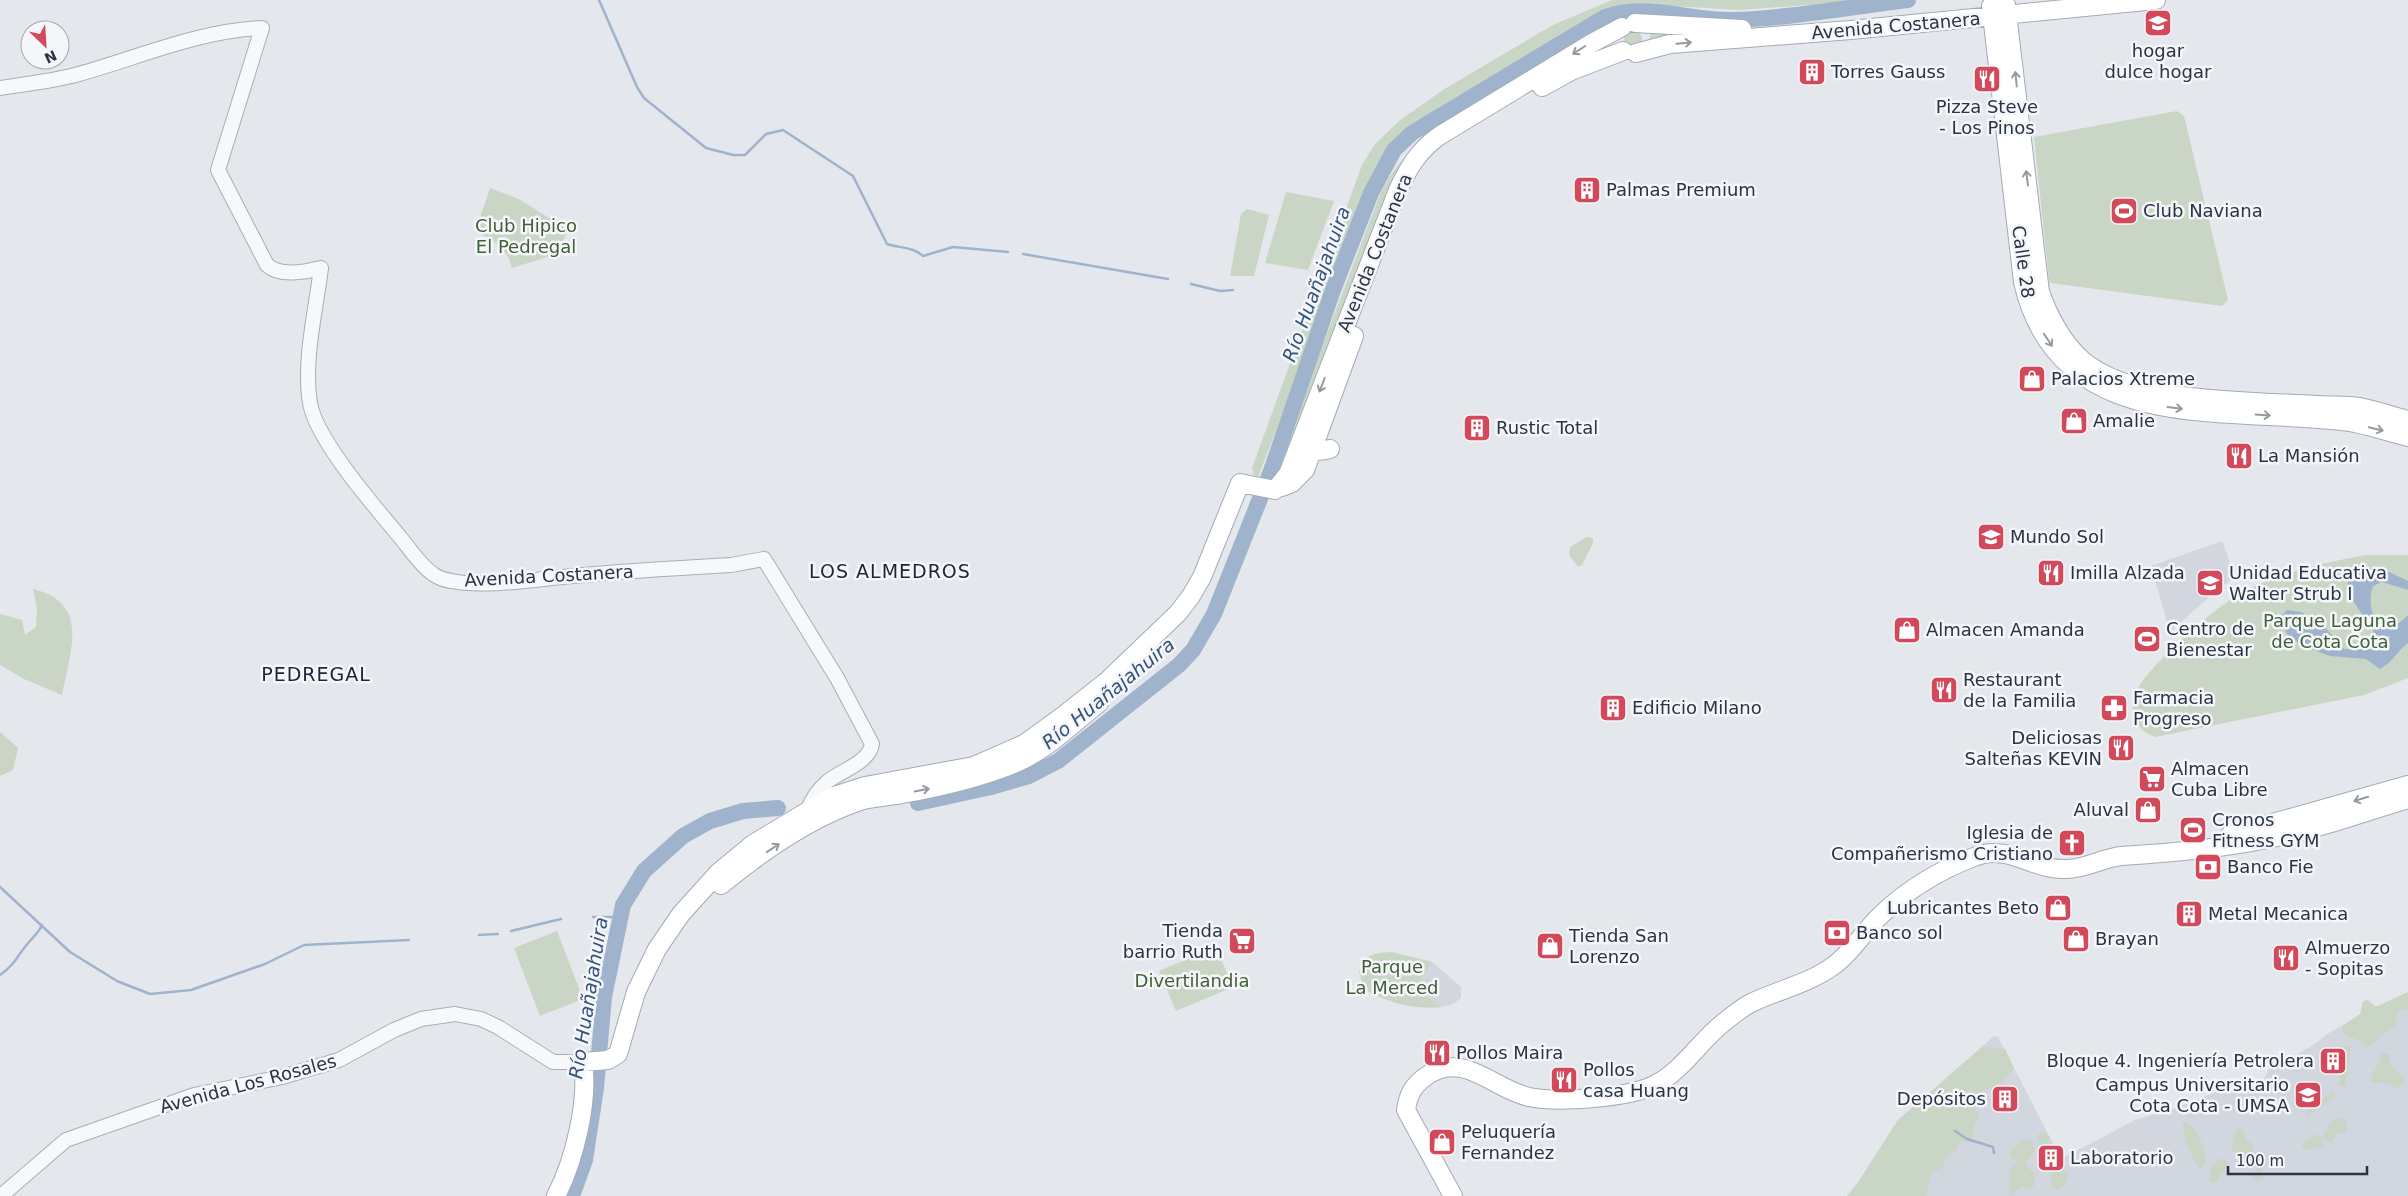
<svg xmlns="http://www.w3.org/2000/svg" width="2408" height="1196" font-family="'DejaVu Sans',sans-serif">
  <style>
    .built { fill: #d2d6de }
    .green { fill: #c9d6c5 }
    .water { fill: #9fb4cc }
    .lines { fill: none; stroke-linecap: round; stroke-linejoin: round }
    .stream { stroke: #9fb4cc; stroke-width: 2.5 }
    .river { stroke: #9fb4cc; stroke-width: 16 }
    .minor-casing { stroke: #a9aeb7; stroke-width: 16 }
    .major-casing { stroke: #a3abb8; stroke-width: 20 }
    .minor { stroke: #f7f8fa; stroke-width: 14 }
    .major { stroke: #fff; stroke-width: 18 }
    .oneway { stroke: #959aa2 }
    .labels { text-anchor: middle; stroke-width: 5; stroke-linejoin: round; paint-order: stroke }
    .street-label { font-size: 18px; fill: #2b3445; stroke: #f4f6f9 }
    .poi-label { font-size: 18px; fill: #2b3445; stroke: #f4f6f9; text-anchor: start }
    .park-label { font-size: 18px; fill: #3f6138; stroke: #f4f6f9 }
    .water-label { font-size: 19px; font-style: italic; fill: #34527a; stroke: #f4f6f9 }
    .neighbourhood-label { font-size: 19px; letter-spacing: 1px; fill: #1d2536; stroke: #f4f6f9 }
  </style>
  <rect width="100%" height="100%" fill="#e4e7ec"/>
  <path class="built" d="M2222,541L2235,577L2215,592L2170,632L2151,566Z
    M1432,962L1461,987V998L1453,1004L1442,1007L1416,988Z
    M2408,992V1196H1847L1859,1181L1898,1120L1994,1036L1998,1037L2061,1159L2135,1120L2181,1106L2248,1079L2256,1083L2264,1080L2268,1070L2312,1046L2329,1033L2364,1013Z"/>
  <path class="green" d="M1612,0H1877L1739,10L1636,4L1613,9L1592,17L1414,125L1398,140L1377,170L1258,477L1253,474L1252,468L1362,165L1375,144L1400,120L1446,88L1553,25Z
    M1624 39a9 9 0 1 1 18 0a9 9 0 1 1-18 0Z
    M1650,33L1694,35L1651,48Z
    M2177,111L2184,116L2228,300L2222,306L2051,283L2049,280L2034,137Z
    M1424,147L1275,493H1266L1381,192C1393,173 1401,153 1424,147Z
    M490,188L519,199L568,230L557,254L512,268C507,248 494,239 475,232Z
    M1286,192L1334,201L1308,270L1265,263Z
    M1247,209L1269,215L1254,276H1230L1241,214Z
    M1587,537L1593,538V543L1582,565L1578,567L1569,555L1570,547Z
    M2366,555H2408V678L2364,695L2155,737C2132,730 2127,704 2140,685C2155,661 2214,608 2240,594C2279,572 2323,563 2366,555Z
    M33,589C91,603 70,651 62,695L24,679L0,665V614L22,620L25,635L36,627L37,608Z
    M0,732L18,748L13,770L0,776Z
    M557,931L583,999L540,1016L514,948Z
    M1216,947L1233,987L1176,1011L1159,971Z
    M1392,952L1432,962L1416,988L1442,1007C1416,1010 1386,1003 1364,989L1359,971C1367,952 1373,954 1392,952Z
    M2408,992V1009L2398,1011L2395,1028C2391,1030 2386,1031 2383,1034C2377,1040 2374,1044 2366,1048L2362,1042L2344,1034L2342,1026L2360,1014L2363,1001L2368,1000L2375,1006H2378Z
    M2345,1046L2351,1047L2345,1087L2339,1085Z
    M1989,1047L2005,1049L2014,1068L2004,1081L1975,1095L1973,1103L1980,1118L1974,1126L1973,1137L1968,1142L1961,1141L1956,1151L1947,1156L1943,1168L1931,1172L1927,1196H1847L1859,1181L1898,1120L1981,1048Z
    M2387,1053L2390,1055V1064L2404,1077L2405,1081L2400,1087L2396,1088L2388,1083L2371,1082V1076L2380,1061L2381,1054Z
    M2332,1092L2335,1097L2308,1116L2305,1112Z
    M2338,1117L2346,1121L2347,1132L2336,1134L2332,1142H2326L2323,1134L2327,1131V1126Z
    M2186,1122C2199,1132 2205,1147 2206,1162L2200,1168C2193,1162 2181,1131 2183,1123Z
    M2241,1129L2244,1132L2246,1140L2254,1145L2252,1153L2243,1159L2234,1152L2231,1147L2236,1131Z
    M2037 1138a6 6 0 1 1 12 0a6 6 0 1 1-12 0Z
    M2317,1134L2322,1137L2323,1147L2305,1150L2302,1146L2303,1142Z
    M2031,1139L2035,1151L2028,1160L2024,1162L2035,1175V1184L2031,1189L2021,1186L2012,1195L2009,1190L2010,1169L2017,1164L2016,1161L2009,1156C2012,1146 2021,1139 2031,1139Z
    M2223,1158L2227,1162L2228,1167L2220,1175L2218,1182H2210C2208,1171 2212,1162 2223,1158Z
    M2059,1162L2069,1176L2063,1187L2058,1190L2051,1185V1165Z
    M2258,1166L2262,1167L2264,1177L2259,1181L2252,1177Z"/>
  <path class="water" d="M2371,568L2383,569L2408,581V590L2382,582L2373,586C2369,597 2370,611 2376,621C2392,625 2395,629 2408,615V643C2397,651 2392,663 2380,669L2366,659L2330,656L2301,645L2288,635L2280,621L2282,616L2287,610L2301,612L2324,626L2344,649H2381L2389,640L2390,636L2378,638L2347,592C2345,577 2358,570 2371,568Z"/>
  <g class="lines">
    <path class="stream" d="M599,0L637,87L644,98L706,148L733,155H745L766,134L783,130L853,176L887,244C899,248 914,247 923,256L953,247L1008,252
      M1023,254L1168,279
      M1191,284L1220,291L1233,290
      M0,887L70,952L117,981L150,994L191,990L265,964L304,945L409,940
      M593,917H619
      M511,931L561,919
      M479,935L498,934
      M0,975C17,963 17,955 30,941C35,935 39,932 42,925
      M1955,1131L1967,1139L1993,1147L1994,1153"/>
    <path class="river" d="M918,803L991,787L1029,776L1058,761L1179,665L1193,650L1214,614L1271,471L1333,290L1371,193L1394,150L1412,133L1605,17C1648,2 1689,21 1733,20C1791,18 1850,7 1908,0
      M572,1196L585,1160L596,1088L604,997L623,905L644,871L683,836L710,821L743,811L778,808"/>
    <g class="minor-casing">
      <path id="minor" d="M0,88C26,84 54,81 79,74C140,57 198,31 262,28L218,170L267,265C280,277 305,272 321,268C316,310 303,361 310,403C316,440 376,508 400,537C410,549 420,565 433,574C437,577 445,580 451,581C485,588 537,579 572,576C625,571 678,568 731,565L764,559L837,678L872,744C869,763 840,771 827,782C818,790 812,799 808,809
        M1,1196L66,1140L194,1095L282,1077L339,1060L394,1030L421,1019L455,1014L481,1019L498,1027L553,1062H583"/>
    </g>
    <g class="major-casing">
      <path id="major" d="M2006,5L2040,292C2049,317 2062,342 2082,360C2133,404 2252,401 2318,405C2332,406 2346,405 2360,407C2376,410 2392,416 2408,420
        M1991,6L2023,282C2058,436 2221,407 2342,421C2364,423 2386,432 2408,437
        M1635,23L1742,29
        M1636,53L1670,44L1851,30L2156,0
        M1542,87L1571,71L1623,51
        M1305,442C1313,452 1318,452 1330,449
        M1282,487L1292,483L1305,470L1354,336
        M1275,490L1288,474L1398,190C1409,167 1418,151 1439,136L1592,43L1622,27
        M2230,835L2408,785
        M721,885C761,852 809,819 857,802C871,797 888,797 902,794C941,787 980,778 1016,763C1047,750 1073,723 1099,703
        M556,1196C574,1161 589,1102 583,1062L608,1060L618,1054L636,992L657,949L681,914L718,873L753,844L831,797L865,786L974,766L1024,744L1060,718L1107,681L1178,613L1191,596L1202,577L1240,483L1275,490
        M1453,1196L1406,1110C1408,1095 1413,1086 1425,1077C1462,1049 1493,1089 1529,1097C1557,1103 1625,1098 1652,1086C1681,1073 1699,1042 1723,1023C1732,1016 1741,1008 1751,1003C1778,990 1808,984 1833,966C1853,952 1865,929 1883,913C1908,889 1942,869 1974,857C2008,843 2034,871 2066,869C2085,869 2103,858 2121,856C2170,853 2219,849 2267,839C2315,830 2361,813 2408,799"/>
    </g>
    <use href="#minor" class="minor"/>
    <use href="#major" class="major"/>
  </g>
  <defs><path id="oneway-shaft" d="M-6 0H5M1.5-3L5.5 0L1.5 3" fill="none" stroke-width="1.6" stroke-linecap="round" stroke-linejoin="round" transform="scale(1.25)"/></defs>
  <g class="oneway">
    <use href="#oneway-shaft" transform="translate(1684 43) rotate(-5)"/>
    <use href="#oneway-shaft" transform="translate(1579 50) rotate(148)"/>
    <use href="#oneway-shaft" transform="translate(2016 79) rotate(-96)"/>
    <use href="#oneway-shaft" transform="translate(2027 178) rotate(-97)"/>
    <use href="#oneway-shaft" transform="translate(2048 340) rotate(56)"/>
    <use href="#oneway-shaft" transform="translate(1322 385) rotate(111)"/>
    <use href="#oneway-shaft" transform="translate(2175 408) rotate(7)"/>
    <use href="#oneway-shaft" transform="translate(2263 415) rotate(4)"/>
    <use href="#oneway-shaft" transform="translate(2376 429) rotate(14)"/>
    <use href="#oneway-shaft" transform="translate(922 790) rotate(-12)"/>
    <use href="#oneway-shaft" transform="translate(2361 799) rotate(163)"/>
    <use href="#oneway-shaft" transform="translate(773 848) rotate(-34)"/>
  </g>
  <defs>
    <g id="school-square" transform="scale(1.4375)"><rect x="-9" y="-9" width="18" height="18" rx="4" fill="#d1495b" stroke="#f4f6f9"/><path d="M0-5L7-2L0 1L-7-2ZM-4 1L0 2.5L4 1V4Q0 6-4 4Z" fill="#fff"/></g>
    <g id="building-square" transform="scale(1.4375)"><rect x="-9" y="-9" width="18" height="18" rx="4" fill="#d1495b" stroke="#f4f6f9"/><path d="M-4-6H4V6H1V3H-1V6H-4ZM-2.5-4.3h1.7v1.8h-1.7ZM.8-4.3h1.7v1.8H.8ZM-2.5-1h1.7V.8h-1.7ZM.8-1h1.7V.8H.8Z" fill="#fff"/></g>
    <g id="restaurant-square" transform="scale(1.4375)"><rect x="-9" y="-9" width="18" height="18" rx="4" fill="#d1495b" stroke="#f4f6f9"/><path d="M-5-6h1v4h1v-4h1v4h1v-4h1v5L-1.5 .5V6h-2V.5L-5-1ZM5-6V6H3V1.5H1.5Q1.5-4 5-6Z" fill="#fff"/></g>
    <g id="stadium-square" transform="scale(1.4375)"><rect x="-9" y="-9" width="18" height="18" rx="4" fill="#d1495b" stroke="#f4f6f9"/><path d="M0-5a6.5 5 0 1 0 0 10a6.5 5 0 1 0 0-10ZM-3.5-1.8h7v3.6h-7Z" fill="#fff"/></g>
    <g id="shop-square" transform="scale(1.4375)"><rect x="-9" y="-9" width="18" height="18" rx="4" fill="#d1495b" stroke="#f4f6f9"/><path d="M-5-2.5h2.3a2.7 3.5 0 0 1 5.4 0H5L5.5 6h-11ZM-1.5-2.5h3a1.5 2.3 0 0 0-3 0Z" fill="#fff"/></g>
    <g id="pharmacy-square" transform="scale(1.4375)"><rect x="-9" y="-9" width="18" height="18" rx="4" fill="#d1495b" stroke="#f4f6f9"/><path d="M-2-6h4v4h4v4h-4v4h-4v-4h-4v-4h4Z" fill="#fff"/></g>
    <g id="supermarket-square" transform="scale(1.4375)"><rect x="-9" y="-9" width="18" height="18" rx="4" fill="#d1495b" stroke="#f4f6f9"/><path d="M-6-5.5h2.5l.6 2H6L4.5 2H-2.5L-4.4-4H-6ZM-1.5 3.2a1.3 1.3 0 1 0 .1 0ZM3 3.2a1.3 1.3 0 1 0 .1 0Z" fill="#fff"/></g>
    <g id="church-square" transform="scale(1.4375)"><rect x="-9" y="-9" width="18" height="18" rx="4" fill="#d1495b" stroke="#f4f6f9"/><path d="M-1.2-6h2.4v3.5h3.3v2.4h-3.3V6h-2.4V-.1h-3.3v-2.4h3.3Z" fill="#fff"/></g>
    <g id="bank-square" transform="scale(1.4375)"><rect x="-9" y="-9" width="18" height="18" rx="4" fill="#d1495b" stroke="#f4f6f9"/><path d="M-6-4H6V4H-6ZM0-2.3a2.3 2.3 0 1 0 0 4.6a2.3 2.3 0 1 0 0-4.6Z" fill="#fff"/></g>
    <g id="university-square" transform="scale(1.4375)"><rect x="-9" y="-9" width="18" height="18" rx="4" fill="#d1495b" stroke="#f4f6f9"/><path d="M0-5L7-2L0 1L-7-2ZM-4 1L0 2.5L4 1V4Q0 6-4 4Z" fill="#fff"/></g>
  </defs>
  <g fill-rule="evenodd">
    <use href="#school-square" x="2158" y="23"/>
    <use href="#building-square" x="1812" y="72"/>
    <use href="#restaurant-square" x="1987" y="79"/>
    <use href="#building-square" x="1587" y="190"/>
    <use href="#stadium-square" x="2124" y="211"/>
    <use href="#shop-square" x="2032" y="379"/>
    <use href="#shop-square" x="2074" y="421"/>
    <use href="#building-square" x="1477" y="428"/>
    <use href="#restaurant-square" x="2239" y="456"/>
    <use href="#school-square" x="1991" y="537"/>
    <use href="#restaurant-square" x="2051" y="573"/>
    <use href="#school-square" x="2210" y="583"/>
    <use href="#shop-square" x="1907" y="630"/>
    <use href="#stadium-square" x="2147" y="639"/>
    <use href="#restaurant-square" x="1944" y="690"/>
    <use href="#building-square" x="1613" y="708"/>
    <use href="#pharmacy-square" x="2114" y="708"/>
    <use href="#restaurant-square" x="2121" y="748"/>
    <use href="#supermarket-square" x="2152" y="779"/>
    <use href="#shop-square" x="2148" y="810"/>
    <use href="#stadium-square" x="2193" y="830"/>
    <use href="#church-square" x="2072" y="843"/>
    <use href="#bank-square" x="2208" y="867"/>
    <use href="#shop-square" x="2058" y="908"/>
    <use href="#building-square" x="2189" y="914"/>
    <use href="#bank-square" x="1837" y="933"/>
    <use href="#shop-square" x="2076" y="939"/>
    <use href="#supermarket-square" x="1242" y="941"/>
    <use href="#shop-square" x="1550" y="946"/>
    <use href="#restaurant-square" x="2286" y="958"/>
    <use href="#restaurant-square" x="1437" y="1053"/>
    <use href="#building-square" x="2333" y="1061"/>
    <use href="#restaurant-square" x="1564" y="1080"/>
    <use href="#university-square" x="2308" y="1095"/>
    <use href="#building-square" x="2005" y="1099"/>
    <use href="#shop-square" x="1442" y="1142"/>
    <use href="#building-square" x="2051" y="1158"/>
  </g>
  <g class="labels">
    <g class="street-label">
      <text transform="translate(1896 26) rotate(-5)" y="6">Avenida Costanera</text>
      <text transform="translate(1375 253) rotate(-68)" y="6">Avenida Costanera</text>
      <text transform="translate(2023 262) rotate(82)" y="6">Calle 28</text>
      <text transform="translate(549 576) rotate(-3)" y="6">Avenida Costanera</text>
      <text transform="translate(248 1084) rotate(-15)" y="6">Avenida Los Rosales</text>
    </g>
    <g class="poi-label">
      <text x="2158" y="57" text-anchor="middle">hogar<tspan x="2158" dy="21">dulce hogar</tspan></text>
      <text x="1831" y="78">Torres Gauss</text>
      <text x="1987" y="113" text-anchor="middle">Pizza Steve<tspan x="1987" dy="21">- Los Pinos</tspan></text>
      <text x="1606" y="196">Palmas Premium</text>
      <text x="2143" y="217">Club Naviana</text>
      <text x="2051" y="385">Palacios Xtreme</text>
      <text x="2093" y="427">Amalie</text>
      <text x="1496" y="434">Rustic Total</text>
      <text x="2258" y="462">La Mansión</text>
      <text x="2010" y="543">Mundo Sol</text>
      <text x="2070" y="579">Imilla Alzada</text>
      <text x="2229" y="579">Unidad Educativa<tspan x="2229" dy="21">Walter Strub I</tspan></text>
      <text x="2166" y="635">Centro de<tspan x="2166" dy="21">Bienestar</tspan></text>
      <text x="1926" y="636">Almacen Amanda</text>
      <text x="1963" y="686">Restaurant<tspan x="1963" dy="21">de la Familia</tspan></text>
      <text x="2133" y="704">Farmacia<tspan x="2133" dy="21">Progreso</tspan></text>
      <text x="1632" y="714">Edificio Milano</text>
      <text x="2102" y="744" text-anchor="end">Deliciosas<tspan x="2102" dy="21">Salteñas KEVIN</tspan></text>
      <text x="2171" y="775">Almacen<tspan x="2171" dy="21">Cuba Libre</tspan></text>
      <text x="2129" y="816" text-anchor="end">Aluval</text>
      <text x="2212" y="826">Cronos<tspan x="2212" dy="21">Fitness GYM</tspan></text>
      <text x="2053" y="839" text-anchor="end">Iglesia de<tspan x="2053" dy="21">Compañerismo Cristiano</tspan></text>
      <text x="2227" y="873">Banco Fie</text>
      <text x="2039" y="914" text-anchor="end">Lubricantes Beto</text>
      <text x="2208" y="920">Metal Mecanica</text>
      <text x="1223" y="937" text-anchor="end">Tienda<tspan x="1223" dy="21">barrio Ruth</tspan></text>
      <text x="1856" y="939">Banco sol</text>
      <text x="1569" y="942">Tienda San<tspan x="1569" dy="21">Lorenzo</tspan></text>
      <text x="2095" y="945">Brayan</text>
      <text x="2305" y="954">Almuerzo<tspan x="2305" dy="21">- Sopitas</tspan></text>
      <text x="1456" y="1059">Pollos Maira</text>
      <text x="2314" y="1067" text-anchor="end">Bloque 4. Ingeniería Petrolera</text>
      <text x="1583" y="1076">Pollos<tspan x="1583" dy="21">casa Huang</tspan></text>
      <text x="2289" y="1091" text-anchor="end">Campus Universitario<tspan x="2289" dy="21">Cota Cota - UMSA</tspan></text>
      <text x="1986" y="1105" text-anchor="end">Depósitos</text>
      <text x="1461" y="1138">Peluquería<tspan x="1461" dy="21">Fernandez</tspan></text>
      <text x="2070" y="1164">Laboratorio</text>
    </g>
    <g class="park-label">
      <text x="526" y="232">Club Hipico<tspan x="526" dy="21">El Pedregal</tspan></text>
      <text x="2330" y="627">Parque Laguna<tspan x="2330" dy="21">de Cota Cota</tspan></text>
      <text x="1392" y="973">Parque<tspan x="1392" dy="21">La Merced</tspan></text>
      <text x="1192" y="987">Divertilandia</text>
    </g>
    <g class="water-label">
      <text transform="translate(1316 284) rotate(-70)" y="7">Río Huañajahuira</text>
      <text transform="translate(1108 693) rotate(-39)" y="7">Río Huañajahuira</text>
      <text transform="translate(588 998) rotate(-81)" y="7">Río Huañajahuira</text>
    </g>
    <g class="neighbourhood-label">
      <text x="890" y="578">LOS ALMEDROS</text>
      <text x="316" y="681">PEDREGAL</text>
    </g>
  </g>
  <g transform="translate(45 45) rotate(155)"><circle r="24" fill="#f4f6f9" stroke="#a4a8b1"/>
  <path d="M0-4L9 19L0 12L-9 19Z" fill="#d1495b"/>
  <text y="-8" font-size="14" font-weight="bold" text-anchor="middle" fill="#2b3445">N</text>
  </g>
  <path d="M2228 1166v8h139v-8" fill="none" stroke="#2b3445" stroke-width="2.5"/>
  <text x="2236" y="1166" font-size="15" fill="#2b3445" stroke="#f4f6f9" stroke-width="4" paint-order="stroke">100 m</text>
</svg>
